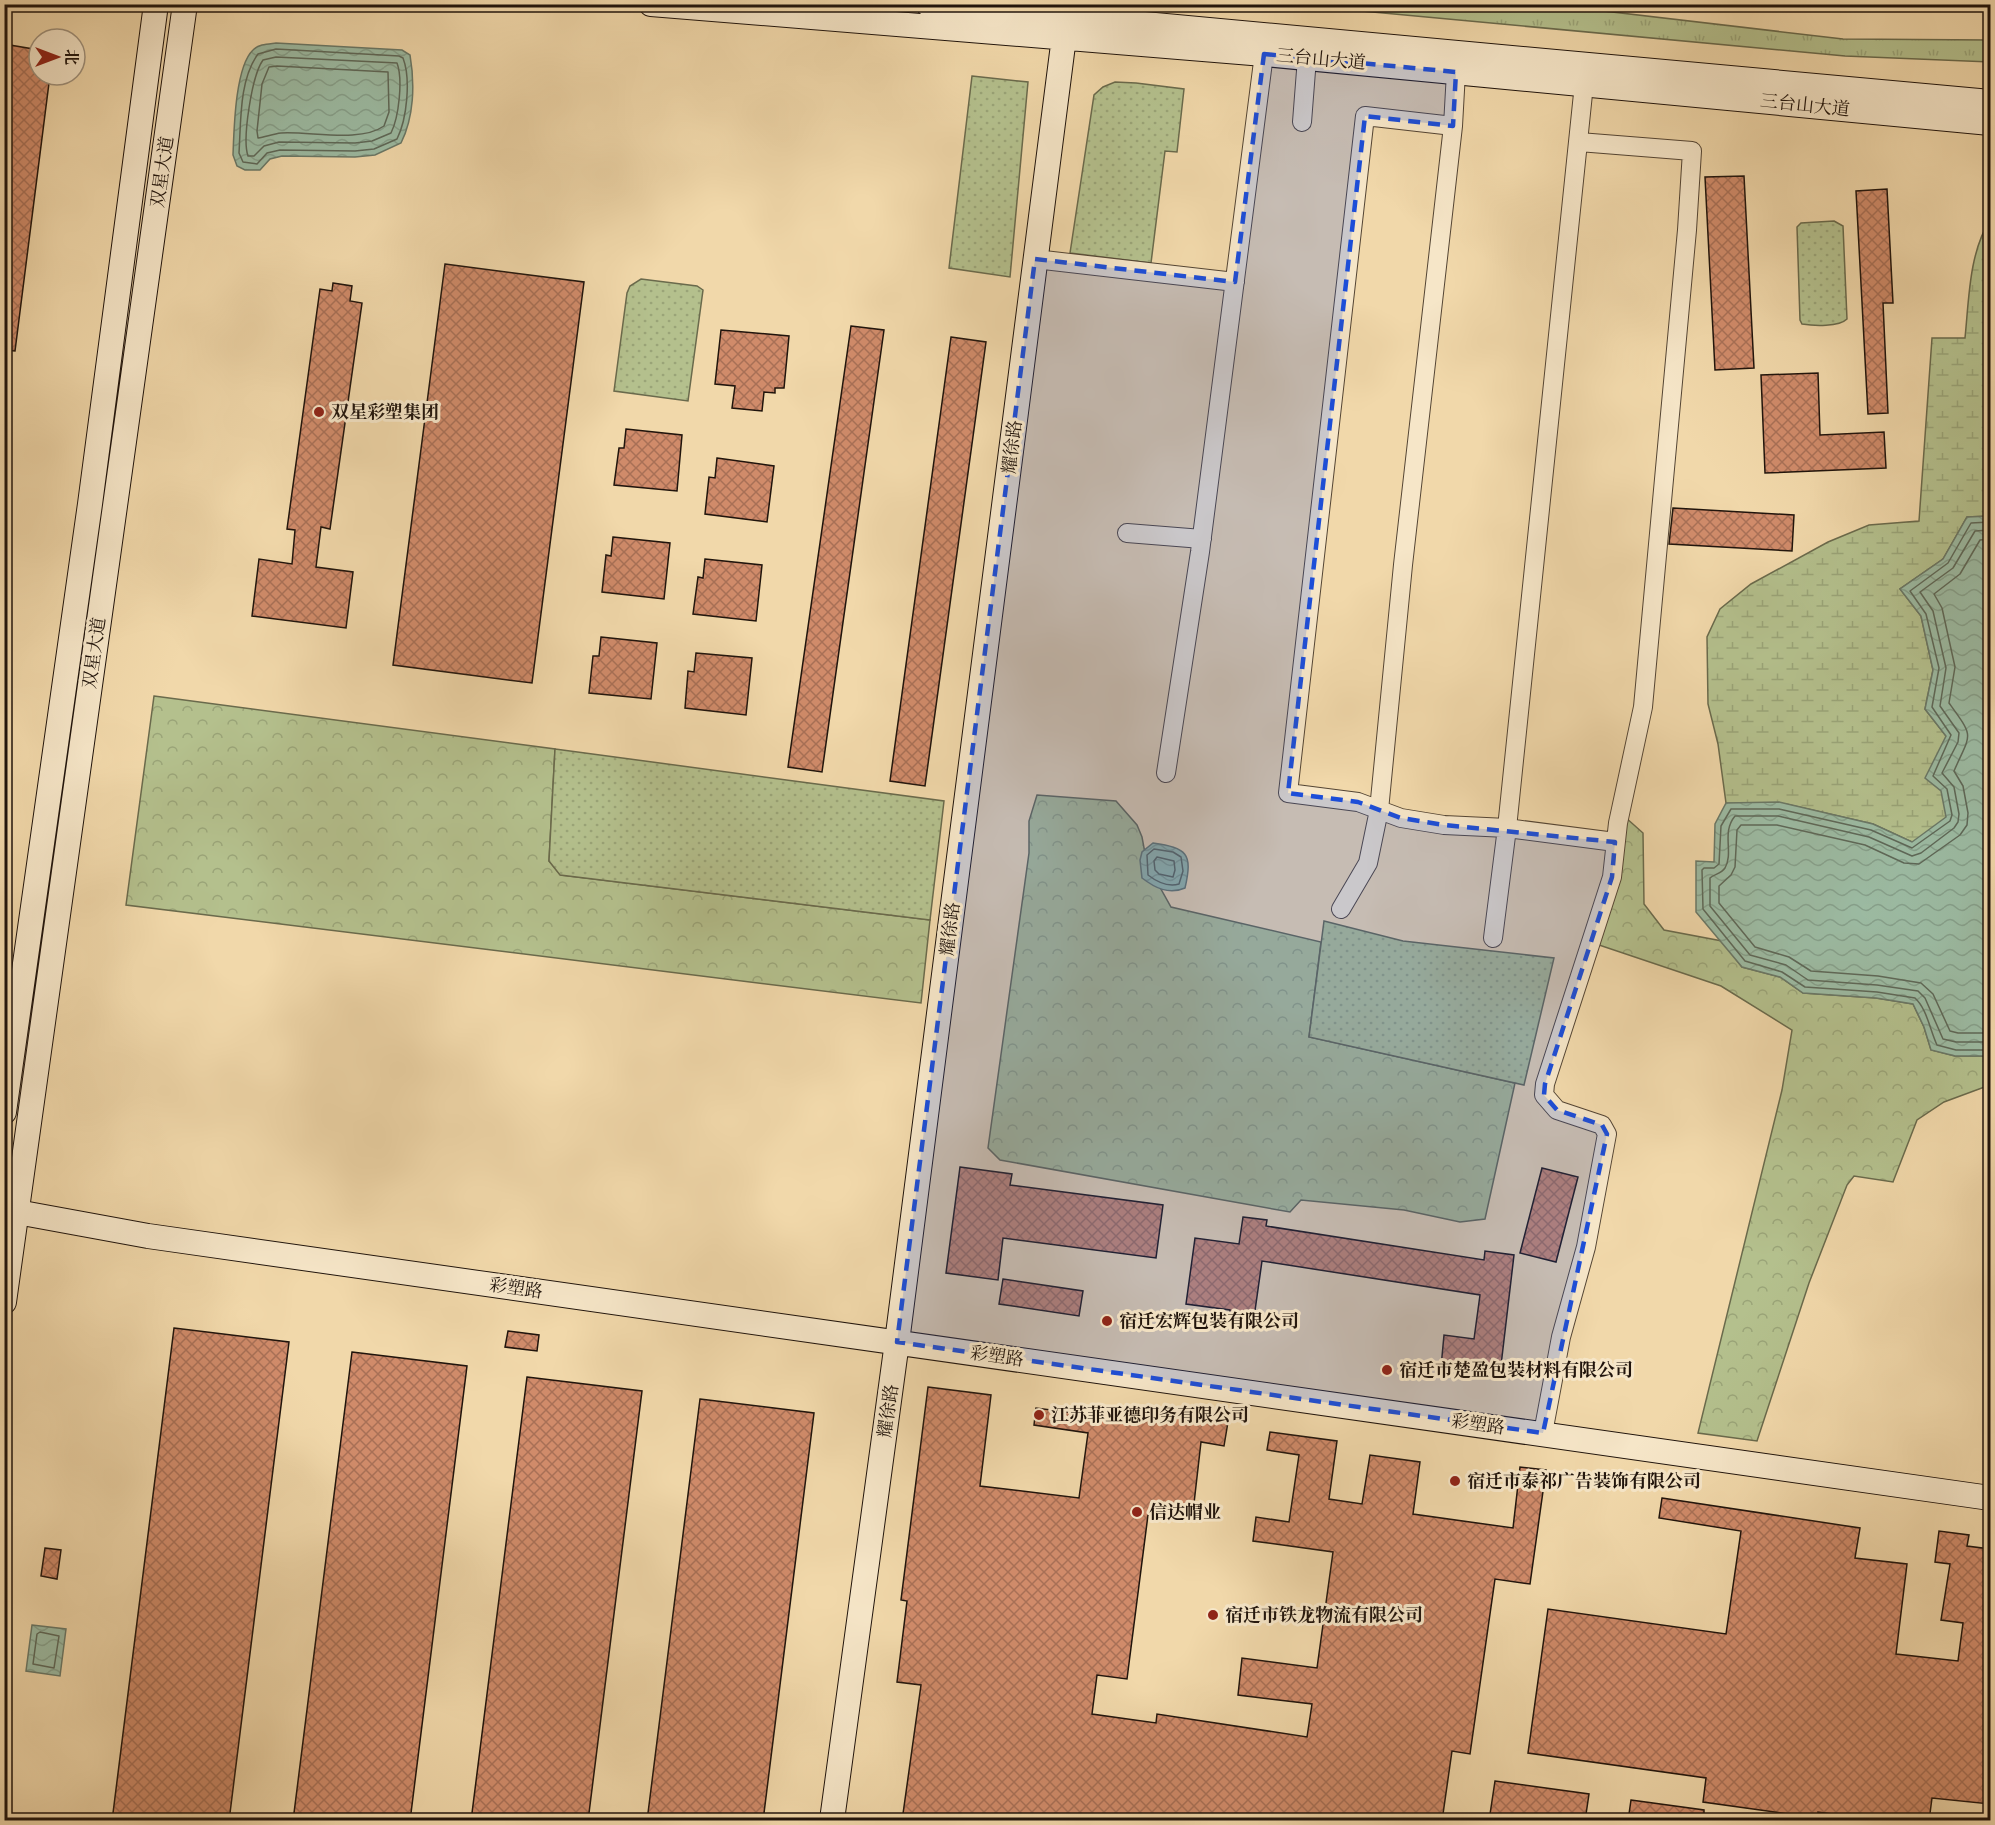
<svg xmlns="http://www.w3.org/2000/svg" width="1995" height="1825" font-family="'IM FELL French Canon','Noto Serif SC',serif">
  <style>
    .grass { fill: url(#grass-tufts); stroke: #6a6a4c; stroke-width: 1.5 }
    .forest { fill: url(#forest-crowns); stroke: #6a6a4c; stroke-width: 1.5 }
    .wetland { fill: url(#wetland-marsh); stroke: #6a6a4c; stroke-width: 1.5 }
    .park { fill: url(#park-dots); stroke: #6a6a4c; stroke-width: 1.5 }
    .water { fill: url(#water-waves); stroke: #6a7867; stroke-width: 1.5 }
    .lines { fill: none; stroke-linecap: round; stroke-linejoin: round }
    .shore { stroke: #5e6858; stroke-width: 1.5 }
    .building { fill: url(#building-cross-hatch); stroke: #20140c; stroke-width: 1.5 }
    .street-casing { stroke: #544534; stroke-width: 20 }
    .secondary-casing { stroke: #20140c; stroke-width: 26 }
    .street { stroke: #f6e6c8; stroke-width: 18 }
    .secondary { stroke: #f6e6c8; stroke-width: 24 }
    .marked { fill: #1d4ed8; fill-opacity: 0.2; stroke: #1d4ed8; stroke-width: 4.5; stroke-dasharray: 12 8; stroke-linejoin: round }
    .poi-dot { fill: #8f2418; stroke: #f6e6c8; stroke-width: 2 }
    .labels { text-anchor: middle; stroke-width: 6; stroke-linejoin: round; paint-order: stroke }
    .street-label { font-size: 18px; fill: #20140c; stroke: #f6e6c8 }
    .poi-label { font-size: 18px; font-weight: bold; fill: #20140c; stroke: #f6e6c8; text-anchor: start }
  </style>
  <defs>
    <pattern id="grass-tufts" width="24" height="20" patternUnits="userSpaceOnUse" patternTransform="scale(1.5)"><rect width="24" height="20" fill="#b4c08d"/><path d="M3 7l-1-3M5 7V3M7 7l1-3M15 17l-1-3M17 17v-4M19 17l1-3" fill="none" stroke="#9aa478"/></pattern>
    <pattern id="forest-crowns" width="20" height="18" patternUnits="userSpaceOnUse" patternTransform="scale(1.5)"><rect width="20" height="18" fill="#b4c08d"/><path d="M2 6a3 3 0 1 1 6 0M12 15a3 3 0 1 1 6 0" fill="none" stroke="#9aa478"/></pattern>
    <pattern id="wetland-marsh" width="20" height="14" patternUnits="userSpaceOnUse" patternTransform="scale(1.5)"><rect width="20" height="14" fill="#b4c08d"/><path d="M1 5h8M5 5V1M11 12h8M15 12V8" fill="none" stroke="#9aa478"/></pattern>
    <pattern id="park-dots" width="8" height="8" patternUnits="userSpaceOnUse" patternTransform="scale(1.5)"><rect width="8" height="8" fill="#b4c08d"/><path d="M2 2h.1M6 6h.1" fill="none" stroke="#9aa478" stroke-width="1.8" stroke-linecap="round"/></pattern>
    <pattern id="water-waves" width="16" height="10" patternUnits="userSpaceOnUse" patternTransform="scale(1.5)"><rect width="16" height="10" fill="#9cbba3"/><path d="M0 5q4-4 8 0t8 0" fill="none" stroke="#86a08b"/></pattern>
    <pattern id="building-cross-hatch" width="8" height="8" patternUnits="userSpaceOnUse" patternTransform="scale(1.5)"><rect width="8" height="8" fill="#d08b6a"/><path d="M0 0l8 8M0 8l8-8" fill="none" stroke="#a87056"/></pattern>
  </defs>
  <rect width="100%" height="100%" fill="#f1d8aa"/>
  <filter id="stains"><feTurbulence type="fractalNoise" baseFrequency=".00333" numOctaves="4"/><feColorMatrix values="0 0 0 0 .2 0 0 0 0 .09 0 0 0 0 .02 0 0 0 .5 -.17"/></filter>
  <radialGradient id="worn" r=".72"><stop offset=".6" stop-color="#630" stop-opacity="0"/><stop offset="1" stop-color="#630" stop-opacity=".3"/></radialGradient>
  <path class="grass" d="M1544,4L1843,39L1990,40V62L1845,56L1297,5Z"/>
  <path class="forest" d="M154,696L555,749L549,861L561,875L930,920L921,1003L126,905Z
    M1037,795L1116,801L1137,825L1142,837L1147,864L1171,907L1321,942L1309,1037L1515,1083L1485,1219L1460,1222L1404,1210L1301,1200L1290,1212L1000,1160L988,1148L1029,853V821Z
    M1625,817L1643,833L1644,904L1664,930L1722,941L1742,967L1780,977L1803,993L1876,998L1913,1004L1924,1027L1931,1050L1955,1056H1990V1085L1944,1102L1917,1120L1893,1182L1854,1176L1847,1185L1809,1283L1757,1441L1698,1433L1782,1090L1792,1030L1721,986L1599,945Z"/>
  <path class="wetland" d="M1990,220V516L1967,517L1943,559L1900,589L1921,616L1933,670L1925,709L1946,736L1990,834L1912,842L1873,824L1786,804L1726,803L1718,744L1708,704L1707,637L1720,609L1751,584L1828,542L1869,525L1919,521L1932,338H1965C1969,299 1969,253 1990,220Z"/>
  <path class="park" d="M972,76L1028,82L1010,277L949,268Z
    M1115,82L1136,83L1184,89L1177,152L1165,151L1151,263L1070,253L1094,95L1103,87Z
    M1834,221L1843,226L1847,319C1839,327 1814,326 1802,324L1800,320L1797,227L1801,223Z
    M641,279L697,286L703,290L688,401L614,391L627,293L630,286Z
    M555,749L944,801L930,920L560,875L549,861Z
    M1324,921L1403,941L1554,958L1524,1085L1309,1037Z"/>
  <path class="water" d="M276,43L402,50L410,55C415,84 414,117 401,143L375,155L355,157L282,156L270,159L260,170H245L237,166L233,155C234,130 235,67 253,50C259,44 268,44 276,43Z
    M1990,516V1056H1955L1931,1050L1924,1027L1913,1004L1876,998L1803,993L1780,977L1742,967L1696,912V861L1714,862L1715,824L1726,803L1779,802L1873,824L1912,842L1946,817L1941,791L1925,778L1946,736L1925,709L1933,670L1921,616L1900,589L1943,559L1967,517Z
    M1153,843C1187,848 1193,853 1185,888C1169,895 1155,888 1142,878L1140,860L1142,852Z
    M32,1625L66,1629L60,1676L26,1671Z"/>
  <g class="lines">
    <path class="shore" d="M276,49L399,56L403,58C411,79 407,119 397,139L374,149L355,151L280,150L267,153L257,164L243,162L239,153C241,122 239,80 258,54Z
      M276,57L397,63C403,79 399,117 391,133L372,141L355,143L279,142L264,146L254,156H248C242,139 252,75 263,60Z
      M277,66L388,72L389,112L384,126C360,143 310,131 281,133C273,134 265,137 258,138L257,131L262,84L269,67Z
      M1990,522L1971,523L1948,563L1910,591L1926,614L1939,668L1932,707L1951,735L1933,776L1947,789L1952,815L1950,821L1912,848L1871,830L1779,809H1731L1721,826L1719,864L1714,868H1704L1702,870L1703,909L1745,961L1782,972L1805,987L1877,992L1915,998C1927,1009 1930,1030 1937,1045L1956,1050H1990
      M1990,530L1975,531L1953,568L1920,592L1933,611L1946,668L1940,706L1959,733L1958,742L1942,773L1954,787L1959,814L1958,822L1954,828L1921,853L1912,856L1869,837L1778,816H1735C1721,833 1734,852 1725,868C1721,874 1714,874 1710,878V906L1750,955L1786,965L1808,980L1877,985L1918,991L1925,998L1943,1039L1956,1042H1990
      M1990,539L1980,540L1960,574L1934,594L1942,608L1955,667L1949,703C1975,739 1971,732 1954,771L1963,786L1968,813L1967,825L1960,835L1919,864L1904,863L1865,845L1777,825H1741L1737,830L1735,867L1731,875L1719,886V903L1755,947L1789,957L1811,971L1878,976L1921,983L1933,994L1950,1031L1958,1033H1990
      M1154,849L1173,852L1181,857L1183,871L1179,884C1168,887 1157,882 1148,875L1147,855Z
      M1157,857L1174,861L1175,870L1173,877L1159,874L1155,870L1154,861Z
      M40,1632L59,1636L54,1668L33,1664L37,1634Z"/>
  </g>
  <path class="building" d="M4,44L39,50V75H50L15,351L4,350Z
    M1744,176L1754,368L1715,370L1705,177Z
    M1887,189L1893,303H1883L1888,413L1868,414L1856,191Z
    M445,264L584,282L532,683L393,665Z
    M333,283L352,286L350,301L362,303L330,529L321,527L316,567L353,572L346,628L252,616L259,559L292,564L295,530L287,529L320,289L332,291Z
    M851,326L884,330L822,772L788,767Z
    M721,330L789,336L784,388H775V393L764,392L762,411L732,408L735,386L715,384Z
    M951,337L986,342L925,786L890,781Z
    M1818,373L1820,435L1884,432L1886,468L1765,473L1761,375Z
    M626,429L682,435L677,491L614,485L619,448H624Z
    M717,458L774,466L767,522L705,514L709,477L715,478Z
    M1673,508L1794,515L1792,551L1669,544Z
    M613,537L670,543L664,599L602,592L606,555L611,556Z
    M705,559L762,565L756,621L693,614L698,577L703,578Z
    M601,637L657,643L651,699L589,693L593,656H599Z
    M696,653L752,658L746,715L685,708L688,671L694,672Z
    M960,1167L1012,1174L1010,1185L1163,1205L1156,1258L1003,1238L998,1280L946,1273Z
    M1542,1168L1578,1177L1556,1262L1520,1253Z
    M1243,1217L1267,1220L1266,1226L1484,1260L1485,1251L1514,1255L1500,1374L1441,1367L1444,1335L1474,1339L1480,1295L1262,1261L1253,1325L1229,1321L1230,1310L1186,1304L1195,1238L1239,1244Z
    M1003,1279L1083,1291L1079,1316L999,1304Z
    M174,1328L289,1342L229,1821H112Z
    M508,1331L539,1335L537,1351L505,1347Z
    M352,1352L467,1366L410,1821H293Z
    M527,1377L642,1391L588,1821H471Z
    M928,1387L991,1395L980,1486L1079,1498L1088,1433L1034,1425L1036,1408L1090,1415L1091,1405L1152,1413L1153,1411L1228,1422L1224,1446L1201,1442L1192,1521L1148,1515L1127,1679L1097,1675L1092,1714L1156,1723L1157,1714L1307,1737L1312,1704L1238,1695L1242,1658L1317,1668L1333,1552L1253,1541L1256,1517L1289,1522L1299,1455L1267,1450L1270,1432L1337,1441L1329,1499L1362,1504L1370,1455L1420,1462L1413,1514L1513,1528L1520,1467L1546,1470L1530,1584L1495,1579L1470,1754L1452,1751L1442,1821H902L921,1685L897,1682L907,1601L901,1600Z
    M700,1399L814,1413L763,1821H647Z
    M1662,1498L1860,1528L1855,1558L1907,1564L1896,1654L1958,1661L1963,1623L1941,1620L1950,1564L1935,1562L1939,1531L1969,1535L1967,1546L1990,1549V1804L1932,1798L1929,1821H1888L1818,1812V1818L1703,1802L1706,1778L1528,1753L1548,1609L1726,1634L1741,1531L1659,1518Z
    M45,1548L61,1550L57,1579L41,1576Z
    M1495,1781L1589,1794L1585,1821H1489Z
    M1631,1800L1704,1810V1821H1628Z"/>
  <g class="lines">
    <g class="street-casing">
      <path id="street" d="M1302,122L1307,58
        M1453,126L1365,116L1288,793L1358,802L1401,818L1444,825L1507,828L1615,842
        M1035,259L1235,282
        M1127,533L1202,539
        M1166,773L1200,552L1264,54
        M1341,909L1368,863L1379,810L1403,565L1453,126L1456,72
        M1493,938L1507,828L1584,84
        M1543,1433L1561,1337L1586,1247L1607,1134L1602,1125L1557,1110L1544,1095L1545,1084L1612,877L1618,823L1643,707L1687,230L1692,151L1579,142"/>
    </g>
    <g class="secondary-casing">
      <path id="secondary" d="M651,4L1264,54L1990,123
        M928,4L1990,102
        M4,1112L90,504L156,4
        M4,1208L17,1212L148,1236L1990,1498
        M4,1302L185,4
        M832,1820L897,1342L1064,37"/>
    </g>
    <use href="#street" class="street"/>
    <use href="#secondary" class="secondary"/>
  </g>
  <path class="marked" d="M1264,54L1456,72L1453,126L1365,116L1288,793L1358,802L1401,818L1444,825L1615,842L1612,877L1545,1084L1544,1095L1557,1110L1602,1125L1607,1134L1543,1433L897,1342L1035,259L1235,282Z"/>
  <g class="poi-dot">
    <circle cx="319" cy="412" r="6"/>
    <circle cx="1107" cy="1321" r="6"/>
    <circle cx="1387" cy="1370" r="6"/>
    <circle cx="1039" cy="1415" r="6"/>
    <circle cx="1455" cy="1481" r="6"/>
    <circle cx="1137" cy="1512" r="6"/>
    <circle cx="1213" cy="1615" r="6"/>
  </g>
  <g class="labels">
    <g class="street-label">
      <text transform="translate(1321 59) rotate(5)" y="6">三台山大道</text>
      <text transform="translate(1805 105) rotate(6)" y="6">三台山大道</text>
      <text transform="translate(162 172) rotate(-82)" y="6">双星大道</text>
      <text transform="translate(1012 447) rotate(-83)" y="6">耀徐路</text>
      <text transform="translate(94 653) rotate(-82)" y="6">双星大道</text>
      <text transform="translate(950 929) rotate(-83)" y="6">耀徐路</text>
      <text transform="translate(516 1288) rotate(8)" y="6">彩塑路</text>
      <text transform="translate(997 1356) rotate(8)" y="6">彩塑路</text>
      <text transform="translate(888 1411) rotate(-82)" y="6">耀徐路</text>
      <text transform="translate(1478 1424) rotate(8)" y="6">彩塑路</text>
    </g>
    <g class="poi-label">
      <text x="331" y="418">双星彩塑集团</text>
      <text x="1119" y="1327">宿迁宏辉包装有限公司</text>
      <text x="1399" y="1376">宿迁市楚盈包装材料有限公司</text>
      <text x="1051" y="1421">江苏菲亚德印务有限公司</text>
      <text x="1467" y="1487">宿迁市泰祁广告装饰有限公司</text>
      <text x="1149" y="1518">信达帽业</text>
      <text x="1225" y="1621">宿迁市铁龙物流有限公司</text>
    </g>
  </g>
  <rect width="1995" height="1825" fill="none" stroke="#f1d8aa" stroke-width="24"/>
  <rect x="6" y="6" width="1983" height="1813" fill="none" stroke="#20140c" stroke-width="3"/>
  <rect x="12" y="12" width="1971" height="1801" fill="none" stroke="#20140c" stroke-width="1.5"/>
  <g transform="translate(57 57) rotate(90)"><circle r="28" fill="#f6e6c8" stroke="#a0927d" stroke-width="1.5"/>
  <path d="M0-4.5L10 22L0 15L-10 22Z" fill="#8f2418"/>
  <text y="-9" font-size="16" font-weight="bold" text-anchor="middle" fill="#20140c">北</text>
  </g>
  <rect width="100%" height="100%" filter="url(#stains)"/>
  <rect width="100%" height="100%" fill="url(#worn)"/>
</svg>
